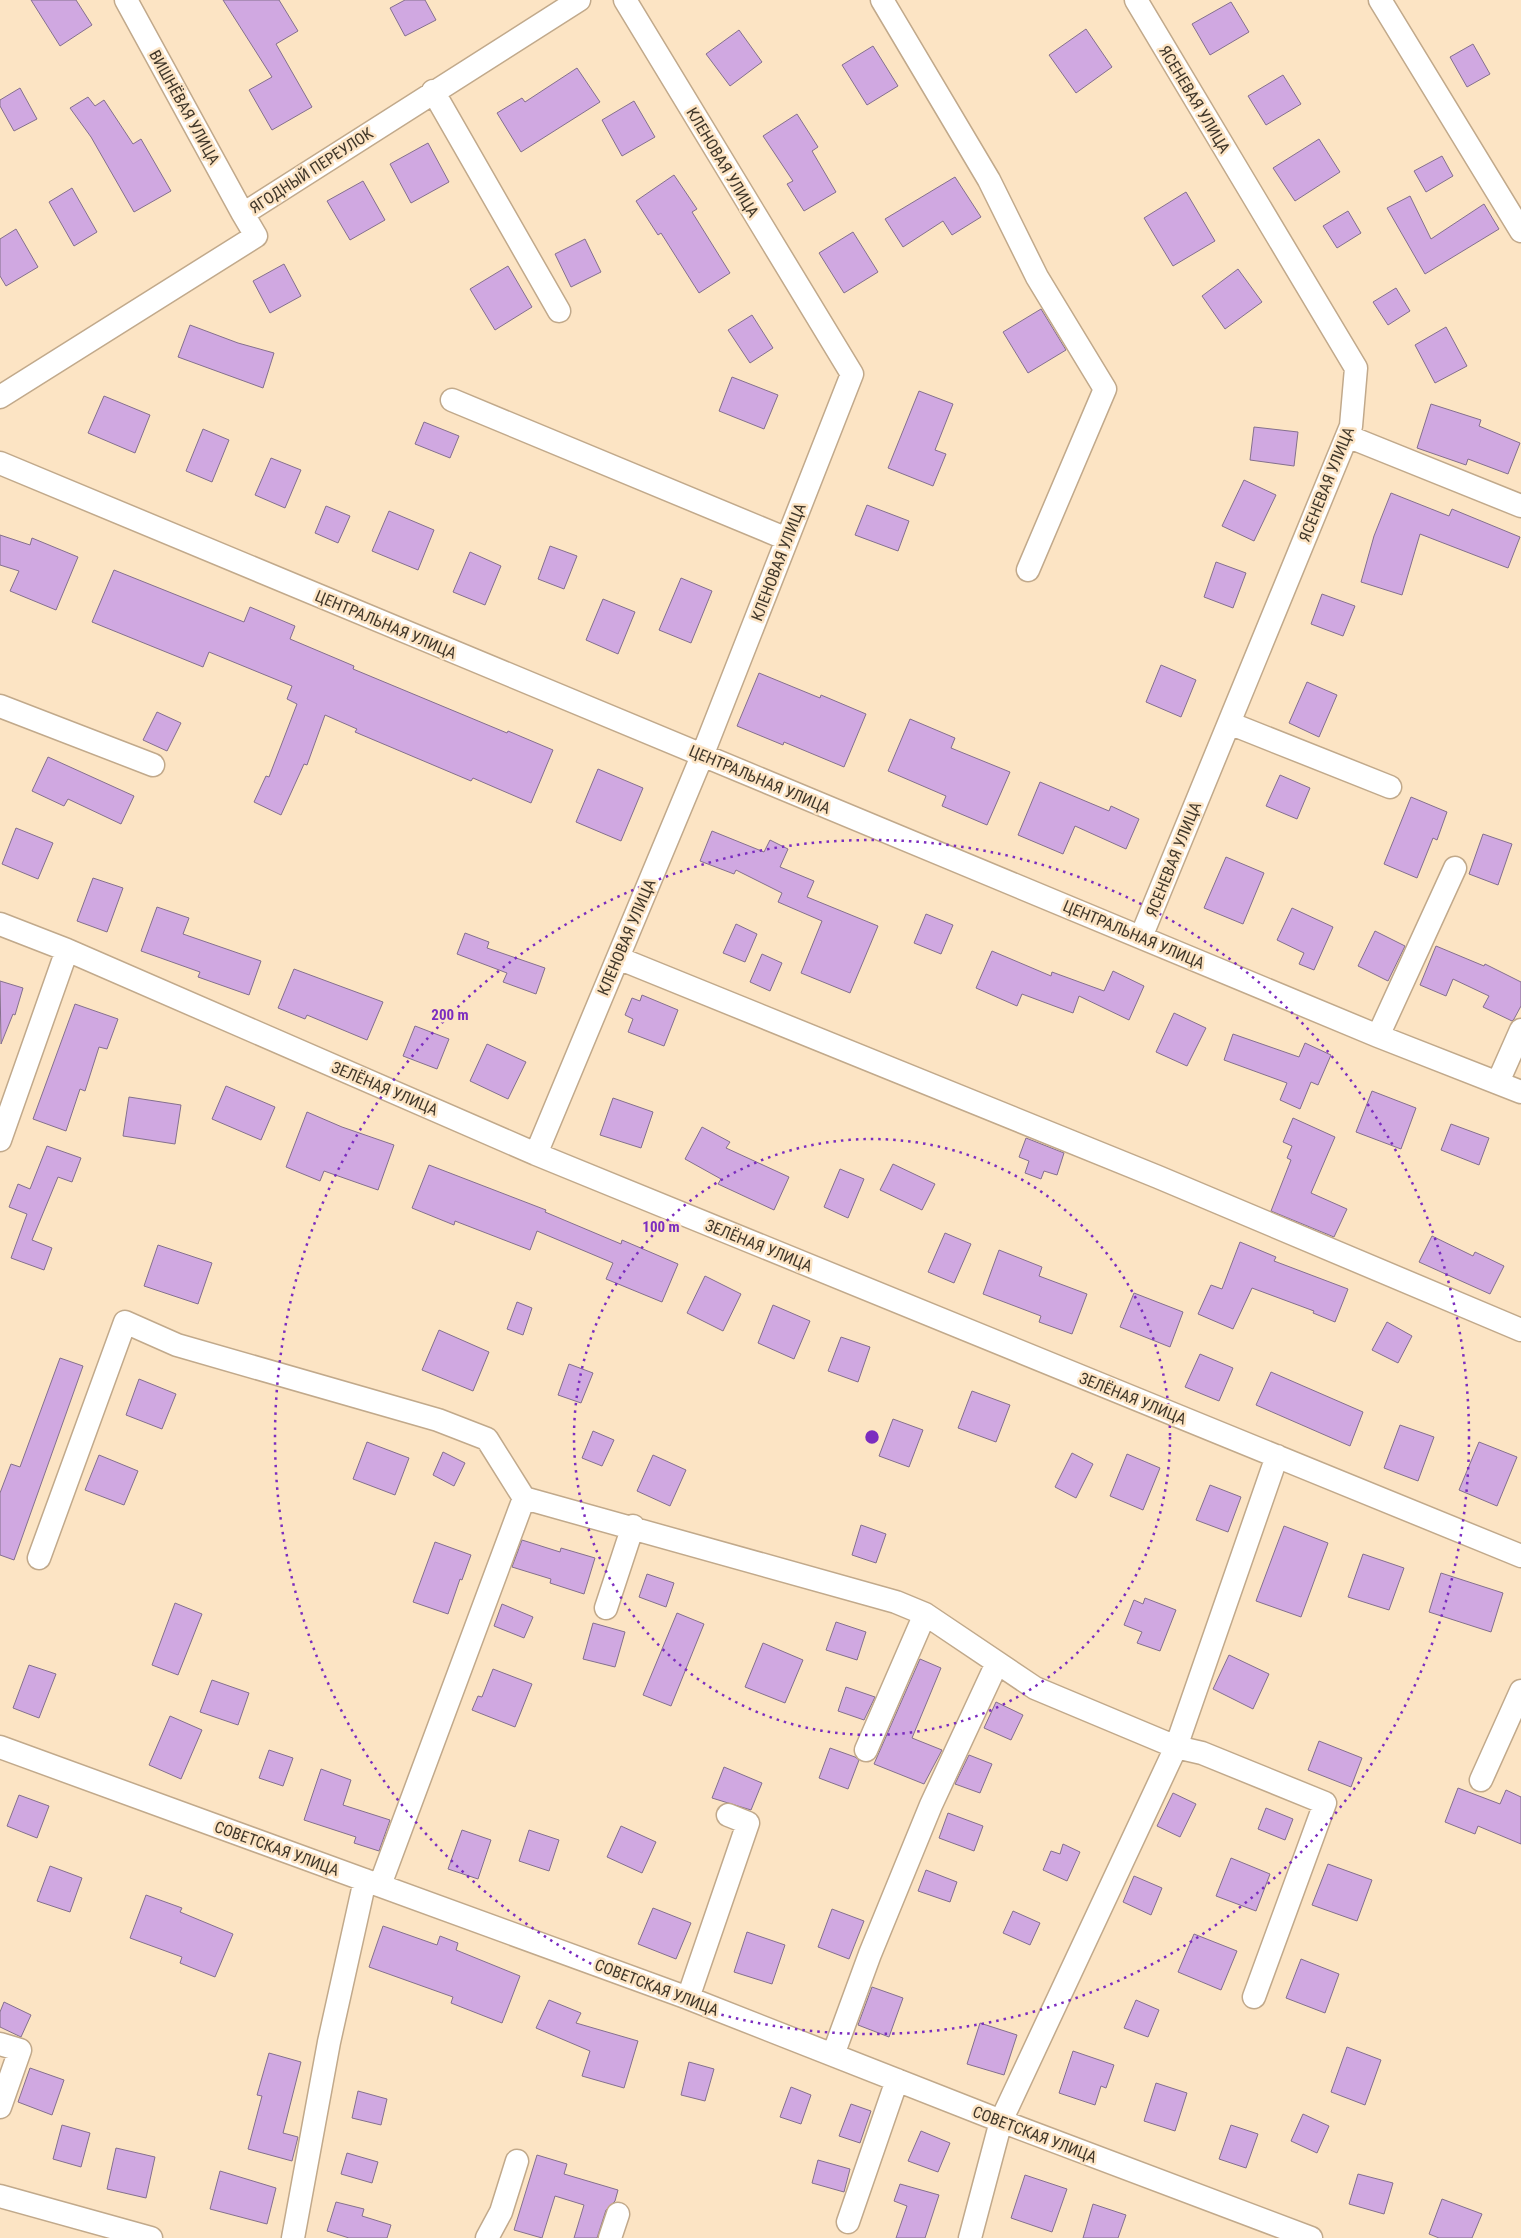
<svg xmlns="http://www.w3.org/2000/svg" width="1521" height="2238" font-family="'Roboto Condensed',sans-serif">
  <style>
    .building { fill: #d0a8e1; stroke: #84708d }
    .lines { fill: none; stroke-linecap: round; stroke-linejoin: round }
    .minor-casing { stroke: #c1a98b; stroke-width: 25 }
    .minor { stroke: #fff; stroke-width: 22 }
    .ring { fill: none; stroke: #7b2cbf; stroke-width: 2.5; stroke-dasharray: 2.5 5 }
    .labels { text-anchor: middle; stroke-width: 5; stroke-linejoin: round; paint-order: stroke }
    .street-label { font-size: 16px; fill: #40372a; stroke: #fce4c4 }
    .centre { fill: #7b2cbf; stroke: #fce4c4; stroke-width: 2.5 }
    .ring-label { font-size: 15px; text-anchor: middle; font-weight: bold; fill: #7b2cbf; stroke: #fce4c4; stroke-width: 5; stroke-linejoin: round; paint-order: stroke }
  </style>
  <rect width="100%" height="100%" fill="#fce4c4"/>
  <path class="building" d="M31,0H76L92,25L60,46Z
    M223,0H279L298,31L276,44L312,107L272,130L249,90L272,77Z
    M405,0H425L436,20L405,36L390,8Z
    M1231,2L1249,32L1210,55L1192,24Z
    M1086,29L1112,67L1076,93L1049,55Z
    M739,30L762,62L730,86L706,54Z
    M1473,44L1490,74L1467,87L1450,57Z
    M873,46L898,86L867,105L842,65Z
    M577,68L600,102L521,152L497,113L522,98L525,102Z
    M1283,75L1301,104L1266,125L1248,96Z
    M20,88L37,119L14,131L0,106V100Z
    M88,97L95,106L104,100L133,144L141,139L171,191L134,212L91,137L70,108Z
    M634,101L655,137L622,156L602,120Z
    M797,114L818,147L812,151L836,192L804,211L787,184L793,181L763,136Z
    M1319,139L1340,172L1295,201L1273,168Z
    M428,143L449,182L411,203L390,164Z
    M1442,156L1453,176L1426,192L1414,171Z
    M674,175L697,209L692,212L730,273L699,293L661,233L658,235L636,201Z
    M955,177L981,217L952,235L943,221L903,247L885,219Z
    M363,181L385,220L350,240L327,201Z
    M72,188L97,232L74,246L49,202Z
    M1186,192L1215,241L1173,266L1144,218Z
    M1410,196L1431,239L1484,204L1499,229L1425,274L1387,208Z
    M1348,211L1361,233L1337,248L1323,226Z
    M16,229L38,267L6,286L0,276V239Z
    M853,232L878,272L844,293L819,253Z
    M585,239L601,272L571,287L555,254Z
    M284,264L301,296L270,313L253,281Z
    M508,266L532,307L495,330L470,289Z
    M1238,269L1262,302L1225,329L1202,296Z
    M1396,288L1410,311L1388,325L1373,302Z
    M1041,309L1066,350L1028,373L1003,332Z
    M752,315L773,348L750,363L728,330Z
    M190,325L238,343L274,353L263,388L178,357Z
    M1446,327L1467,366L1435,383L1415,345Z
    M732,377L778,395L764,429L719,411Z
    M919,391L953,404L935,450L946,454L933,486L888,468Z
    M104,396L150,415L135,453L88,433Z
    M1431,404L1481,420L1479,426L1520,443L1508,474L1468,459L1466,465L1417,448Z
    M424,422L459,436L450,458L415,444Z
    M1254,427L1298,432L1294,466L1250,460Z
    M203,429L229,440L212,482L186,471Z
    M271,458L301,470L285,508L255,495Z
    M1244,480L1276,495L1254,541L1222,526Z
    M1391,493L1449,516L1452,509L1520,537L1508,568L1420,534L1402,595L1361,582L1374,536Z
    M867,505L909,521L898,551L855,535Z
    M326,506L350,516L338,543L315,533Z
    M389,511L434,530L418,570L372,551Z
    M0,535L30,545L32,538L78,557L56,610L10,591L19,571L0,565Z
    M550,546L577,556L564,589L538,579Z
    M470,552L501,566L485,605L453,592Z
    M1216,562L1246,573L1233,608L1204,597Z
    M114,570L244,622L250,607L295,626L290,639L354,666L353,669L507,733L508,731L553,750L531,803L473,778L471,781L355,732L357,729L325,715L307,765L304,764L281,815L254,802L266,776L269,777L297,704L287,699L292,686L209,652L203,667L92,622Z
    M681,578L712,591L691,643L659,630Z
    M1322,594L1355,606L1343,636L1311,624Z
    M603,599L635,612L618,654L586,640Z
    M1161,665L1196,680L1181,717L1146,702Z
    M759,673L820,698L821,695L866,714L844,767L784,742L783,745L737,726Z
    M1307,682L1337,695L1319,737L1289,723Z
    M157,712L181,723L167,751L143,740Z
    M910,719L955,738L951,748L1010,772L987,825L942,806L946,796L888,771Z
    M48,757L134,796L121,824L68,799L64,806L32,791Z
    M598,769L643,788L621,841L576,822Z
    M1280,775L1310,788L1297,819L1266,806Z
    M1040,782L1109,811L1111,806L1139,819L1126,849L1075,826L1063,854L1018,835Z
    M1411,797L1447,812L1437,840L1433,838L1417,878L1384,864Z
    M16,828L53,843L38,879L2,864Z
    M712,831L764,852L770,840L788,849L780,867L814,881L807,897L878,926L850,993L801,973L822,921L778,902L782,893L736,870L734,874L700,861Z
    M1483,834L1512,844L1498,885L1469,874Z
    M1226,857L1264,873L1243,924L1204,908Z
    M93,878L123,888L107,932L77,921Z
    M157,907L189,918L183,934L261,961L249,995L198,977L200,972L141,951Z
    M1292,908L1333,927L1314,970L1299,964L1304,953L1277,940Z
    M926,914L953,925L941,954L914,943Z
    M736,924L757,934L745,962L723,953Z
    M1375,931L1405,946L1388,981L1358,966Z
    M465,933L489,942L487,948L545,968L536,994L503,982L507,973L457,954Z
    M1436,946L1484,966L1485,964L1521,982V1006L1514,1019L1512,1021L1483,1007L1489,996L1453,979L1446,996L1420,985Z
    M992,951L1051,976L1052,972L1104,991L1113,971L1144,986L1129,1020L1079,996L1073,1013L1022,994L1017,1006L976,988Z
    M762,954L782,963L770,991L750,982Z
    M294,969L383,1002L367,1040L307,1015L305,1019L278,1008Z
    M0,981L23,988L15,1015L13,1014L1,1044Z
    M642,995L678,1010L664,1046L628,1032L633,1019L625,1015L632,998L640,1001Z
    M75,1004L118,1019L107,1049L99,1047L85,1091L80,1089L66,1131L33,1119Z
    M1174,1013L1206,1028L1187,1066L1156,1052Z
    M415,1026L449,1039L437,1069L403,1056Z
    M1233,1034L1299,1057L1305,1043L1331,1055L1318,1085L1311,1082L1300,1109L1280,1100L1287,1083L1224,1060Z
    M487,1044L526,1062L508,1099L470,1081Z
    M226,1086L275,1107L261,1140L212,1119Z
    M1372,1091L1416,1108L1401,1149L1356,1132Z
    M129,1097L181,1105L175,1144L123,1136Z
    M613,1098L653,1112L641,1148L600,1135Z
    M307,1112L342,1127L394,1145L378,1190L324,1171L320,1181L286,1167Z
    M1293,1118L1335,1137L1311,1193L1347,1209L1334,1237L1271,1211L1291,1160L1287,1158L1292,1146L1283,1142Z
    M1451,1124L1489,1138L1479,1165L1441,1150Z
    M702,1127L730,1142L726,1148L789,1177L774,1210L718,1184L721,1179L685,1159Z
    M1026,1138L1064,1153L1057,1175L1044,1171L1041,1179L1025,1173L1029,1161L1019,1157Z
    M47,1146L81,1158L72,1182L58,1177L32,1240L52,1248L44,1270L11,1258L27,1214L9,1207L18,1184L30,1189Z
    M893,1164L935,1184L922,1210L880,1190Z
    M429,1165L546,1210L545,1212L621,1244L622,1240L678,1264L662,1302L606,1279L613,1263L537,1231L530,1250L455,1221L454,1225L412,1208Z
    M840,1169L864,1179L848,1218L824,1207Z
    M945,1233L971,1244L954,1283L928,1272Z
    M1432,1236L1473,1256L1475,1252L1504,1266L1490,1294L1419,1262Z
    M1240,1242L1276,1257L1274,1261L1348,1289L1335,1322L1313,1313L1314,1311L1252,1288L1233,1329L1198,1314L1211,1285L1222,1289Z
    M158,1245L212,1263L198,1304L144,1286Z
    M999,1250L1042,1267L1039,1276L1087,1294L1072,1334L1039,1322L1041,1316L983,1294Z
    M705,1276L741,1294L723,1331L687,1313Z
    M1134,1293L1183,1312L1170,1347L1120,1327Z
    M517,1302L532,1308L523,1335L507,1329Z
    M773,1305L810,1321L794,1359L758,1343Z
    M1387,1322L1412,1336L1398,1363L1372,1350Z
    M439,1330L489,1352L473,1391L422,1370Z
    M841,1337L870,1347L858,1382L828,1371Z
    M1200,1354L1233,1368L1219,1401L1185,1387Z
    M60,1358L83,1366L14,1560L0,1555V1493L11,1464L20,1467Z
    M569,1364L593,1373L581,1403L558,1395Z
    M1271,1372L1363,1412L1350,1446L1256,1405Z
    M139,1379L176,1394L162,1429L126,1415Z
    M972,1391L1010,1405L996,1442L958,1428Z
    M893,1419L923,1430L909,1467L879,1456Z
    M1400,1425L1434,1437L1418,1481L1384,1468Z
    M593,1431L614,1440L602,1466L582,1458Z
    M367,1442L409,1458L395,1495L353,1479Z
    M1479,1442L1517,1457L1497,1506L1459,1490Z
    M443,1452L465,1463L454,1486L433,1475Z
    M1072,1453L1093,1464L1076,1498L1055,1487Z
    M1127,1454L1160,1468L1143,1510L1110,1496Z
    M99,1455L138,1471L124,1505L85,1490Z
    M653,1455L686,1470L670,1506L637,1491Z
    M1210,1485L1241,1497L1228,1532L1196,1520Z
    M861,1525L886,1534L876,1563L852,1555Z
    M1284,1526L1328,1543L1301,1617L1256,1601Z
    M522,1540L560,1552L561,1548L595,1558L584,1594L550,1583L551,1579L512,1567Z
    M435,1542L471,1555L462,1580L460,1579L448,1614L413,1602Z
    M1363,1554L1404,1568L1389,1610L1348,1597Z
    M1441,1573L1503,1593L1491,1632L1429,1612Z
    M647,1574L674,1583L666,1607L639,1597Z
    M1145,1598L1176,1610L1160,1651L1137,1643L1142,1632L1124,1625L1134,1600L1143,1604Z
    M175,1603L202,1614L178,1675L152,1665Z
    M502,1604L533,1617L524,1638L494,1626Z
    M677,1613L704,1624L671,1706L643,1695Z
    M836,1622L866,1632L857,1660L826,1650Z
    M593,1623L625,1632L615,1667L583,1659Z
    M763,1643L803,1660L785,1703L745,1687Z
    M1229,1655L1269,1674L1253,1709L1213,1689Z
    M920,1659L941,1668L912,1738L942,1750L924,1784L874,1764Z
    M29,1665L56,1674L39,1718L13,1708Z
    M493,1669L532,1684L515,1727L472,1710L478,1696L482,1697Z
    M212,1680L249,1693L238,1725L200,1712Z
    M846,1687L875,1697L864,1720L838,1711Z
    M996,1702L1023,1715L1011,1740L984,1728Z
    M170,1716L202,1730L181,1779L149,1765Z
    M1319,1741L1362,1758L1351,1787L1308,1770Z
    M830,1748L855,1757L859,1760L848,1789L819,1778Z
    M269,1750L293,1758L283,1786L259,1778Z
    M969,1755L992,1764L980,1793L955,1784Z
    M724,1767L762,1783L751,1810L712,1798Z
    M321,1769L351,1780L343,1805L390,1820L379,1851L354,1843L356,1837L304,1820Z
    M1458,1788L1500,1804L1506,1790L1521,1797V1844L1478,1826L1475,1834L1445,1822Z
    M1173,1793L1196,1804L1180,1837L1157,1826Z
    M19,1795L49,1806L37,1838L7,1826Z
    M1266,1808L1293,1819L1285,1840L1258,1829Z
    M948,1813L983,1826L974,1851L939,1838Z
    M621,1826L656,1842L642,1873L607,1857Z
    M462,1830L491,1840L478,1879L448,1869Z
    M529,1830L559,1840L549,1871L519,1861Z
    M1063,1844L1080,1852L1067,1881L1043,1870L1051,1851L1060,1854Z
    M1231,1858L1270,1874L1256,1911L1216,1896Z
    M1328,1864L1372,1880L1357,1921L1312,1905Z
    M50,1866L82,1878L70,1912L37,1901Z
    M926,1870L957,1882L950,1902L918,1891Z
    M1134,1876L1162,1888L1151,1915L1123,1902Z
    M146,1895L182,1908L180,1912L233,1934L215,1977L180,1963L182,1957L130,1938Z
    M653,1908L691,1923L676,1959L638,1944Z
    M832,1909L864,1921L849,1959L818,1947Z
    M1013,1911L1040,1923L1030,1945L1003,1933Z
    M383,1926L437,1945L440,1936L458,1943L456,1950L520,1976L502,2023L451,2003L453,1997L369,1967Z
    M747,1932L785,1945L772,1984L734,1972Z
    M1194,1934L1237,1951L1221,1990L1178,1972Z
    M1301,1959L1339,1974L1325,2013L1286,1998Z
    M872,1987L903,1998L889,2037L858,2025Z
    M549,2000L581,2013L576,2023L638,2041L624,2088L582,2076L590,2051L536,2028Z
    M1136,2000L1159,2010L1148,2037L1124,2028Z
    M4,2002L31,2015L21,2037L0,2027V2012Z
    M980,2023L1017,2035L1004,2075L967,2064Z
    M1347,2047L1381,2060L1365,2105L1331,2092Z
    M1073,2051L1114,2065L1106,2088L1101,2086L1095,2105L1059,2093Z
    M269,2053L301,2062L283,2133L298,2137L292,2161L248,2149L262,2096L257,2095Z
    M689,2062L714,2069L705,2101L681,2095Z
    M30,2068L64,2080L52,2115L18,2102Z
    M1156,2083L1187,2093L1175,2131L1144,2121Z
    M791,2087L811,2095L801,2124L780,2117Z
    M358,2091L387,2099L381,2125L352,2118Z
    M851,2104L871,2111L860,2143L839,2136Z
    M1303,2114L1329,2126L1317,2153L1291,2141Z
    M62,2125L90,2133L81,2167L53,2159Z
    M1231,2125L1258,2134L1246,2168L1219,2159Z
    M921,2131L950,2143L938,2172L908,2161Z
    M116,2148L155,2157L146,2198L107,2189Z
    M347,2153L378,2162L372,2183L341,2174Z
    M537,2155L567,2164L564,2174L618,2190L615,2201L606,2210L597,2238H574L584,2205L555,2196L542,2238L514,2230Z
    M818,2160L850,2169L844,2192L812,2183Z
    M220,2171L276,2188L267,2224L210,2209Z
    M1358,2174L1393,2183L1384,2214L1349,2204Z
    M1025,2175L1067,2189L1052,2232L1011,2218Z
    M900,2184L939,2195L925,2238H896L907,2206L894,2201Z
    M1442,2199L1482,2214L1472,2238H1439L1429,2234Z
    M336,2202L364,2209L362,2216L391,2225L387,2238H349L327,2231Z
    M1093,2204L1126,2215L1118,2238H1083Z"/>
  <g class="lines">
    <g class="minor-casing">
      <path id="minor" d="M126,0L243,214
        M882,0L989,180L1037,277L1105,389L1028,570
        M1136,0L1356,368L1351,426L1141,937
        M1380,0L1521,231
        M433,91L559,311
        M0,397L256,236L243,214L579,0
        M452,400L787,539
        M1347,436L1521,506
        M0,463L1378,1036L1521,1092
        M0,706L153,765
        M1229,723L1390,787
        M0,924L67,950L536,1154L1521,1556
        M618,958L1158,1177L1521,1330
        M1378,1036L1455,868
        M1498,1082L1521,1030
        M0,1140L67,950
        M536,1154L702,756L852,374L625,0
        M39,1558L125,1322L177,1345L438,1420L487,1439L524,1498L896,1602L925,1614L1035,1688L1176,1747L1202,1753L1325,1803L1254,1997
        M606,1608L633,1526
        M0,1747L688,1998L1001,2121L1311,2238
        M866,1750L925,1614
        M1481,1780L1521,1691
        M380,1885L524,1498
        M688,1998L748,1823L728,1815
        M0,2044L20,2050L0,2107
        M833,2055L870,1954L931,1805L997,1663
        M0,2196L151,2238
        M848,2222L897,2080
        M293,2238L329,2042L365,1880
        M487,2238L501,2212L517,2161
        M610,2238L618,2214
        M970,2238L1001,2121L1176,1747L1277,1456"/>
    </g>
    <use href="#minor" class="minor"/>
  </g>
  <g class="ring">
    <circle cx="872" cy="1437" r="298"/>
    <circle cx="872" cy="1437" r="597"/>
  </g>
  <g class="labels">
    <g class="street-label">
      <text transform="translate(1195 99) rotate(59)" y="6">ЯСЕНЕВАЯ УЛИЦА</text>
      <text transform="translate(185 107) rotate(61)" y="6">ВИШНЁВАЯ УЛИЦА</text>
      <text transform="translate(723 162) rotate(59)" y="6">КЛЕНОВАЯ УЛИЦА</text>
      <text transform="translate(311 170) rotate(-33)" y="6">ЯГОДНЫЙ ПЕРЕУЛОК</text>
      <text transform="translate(1326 484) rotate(-68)" y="6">ЯСЕНЕВАЯ УЛИЦА</text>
      <text transform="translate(778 562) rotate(-69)" y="6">КЛЕНОВАЯ УЛИЦА</text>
      <text transform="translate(386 624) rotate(23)" y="6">ЦЕНТРАЛЬНАЯ УЛИЦА</text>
      <text transform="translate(760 779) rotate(23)" y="6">ЦЕНТРАЛЬНАЯ УЛИЦА</text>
      <text transform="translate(1173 859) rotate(-68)" y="6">ЯСЕНЕВАЯ УЛИЦА</text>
      <text transform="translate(1134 934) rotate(23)" y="6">ЦЕНТРАЛЬНАЯ УЛИЦА</text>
      <text transform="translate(626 937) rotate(-67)" y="6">КЛЕНОВАЯ УЛИЦА</text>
      <text transform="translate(385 1088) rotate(23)" y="6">ЗЕЛЁНАЯ УЛИЦА</text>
      <text transform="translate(759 1245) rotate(22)" y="6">ЗЕЛЁНАЯ УЛИЦА</text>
      <text transform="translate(1133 1398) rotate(22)" y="6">ЗЕЛЁНАЯ УЛИЦА</text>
      <text transform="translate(277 1848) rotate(20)" y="6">СОВЕТСКАЯ УЛИЦА</text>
      <text transform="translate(657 1987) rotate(21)" y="6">СОВЕТСКАЯ УЛИЦА</text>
      <text transform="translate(1035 2134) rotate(21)" y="6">СОВЕТСКАЯ УЛИЦА</text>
    </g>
  </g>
  <circle cx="872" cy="1437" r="8" class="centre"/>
  <g class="ring-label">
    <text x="450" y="1020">200 m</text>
    <text x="661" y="1232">100 m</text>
  </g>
</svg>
